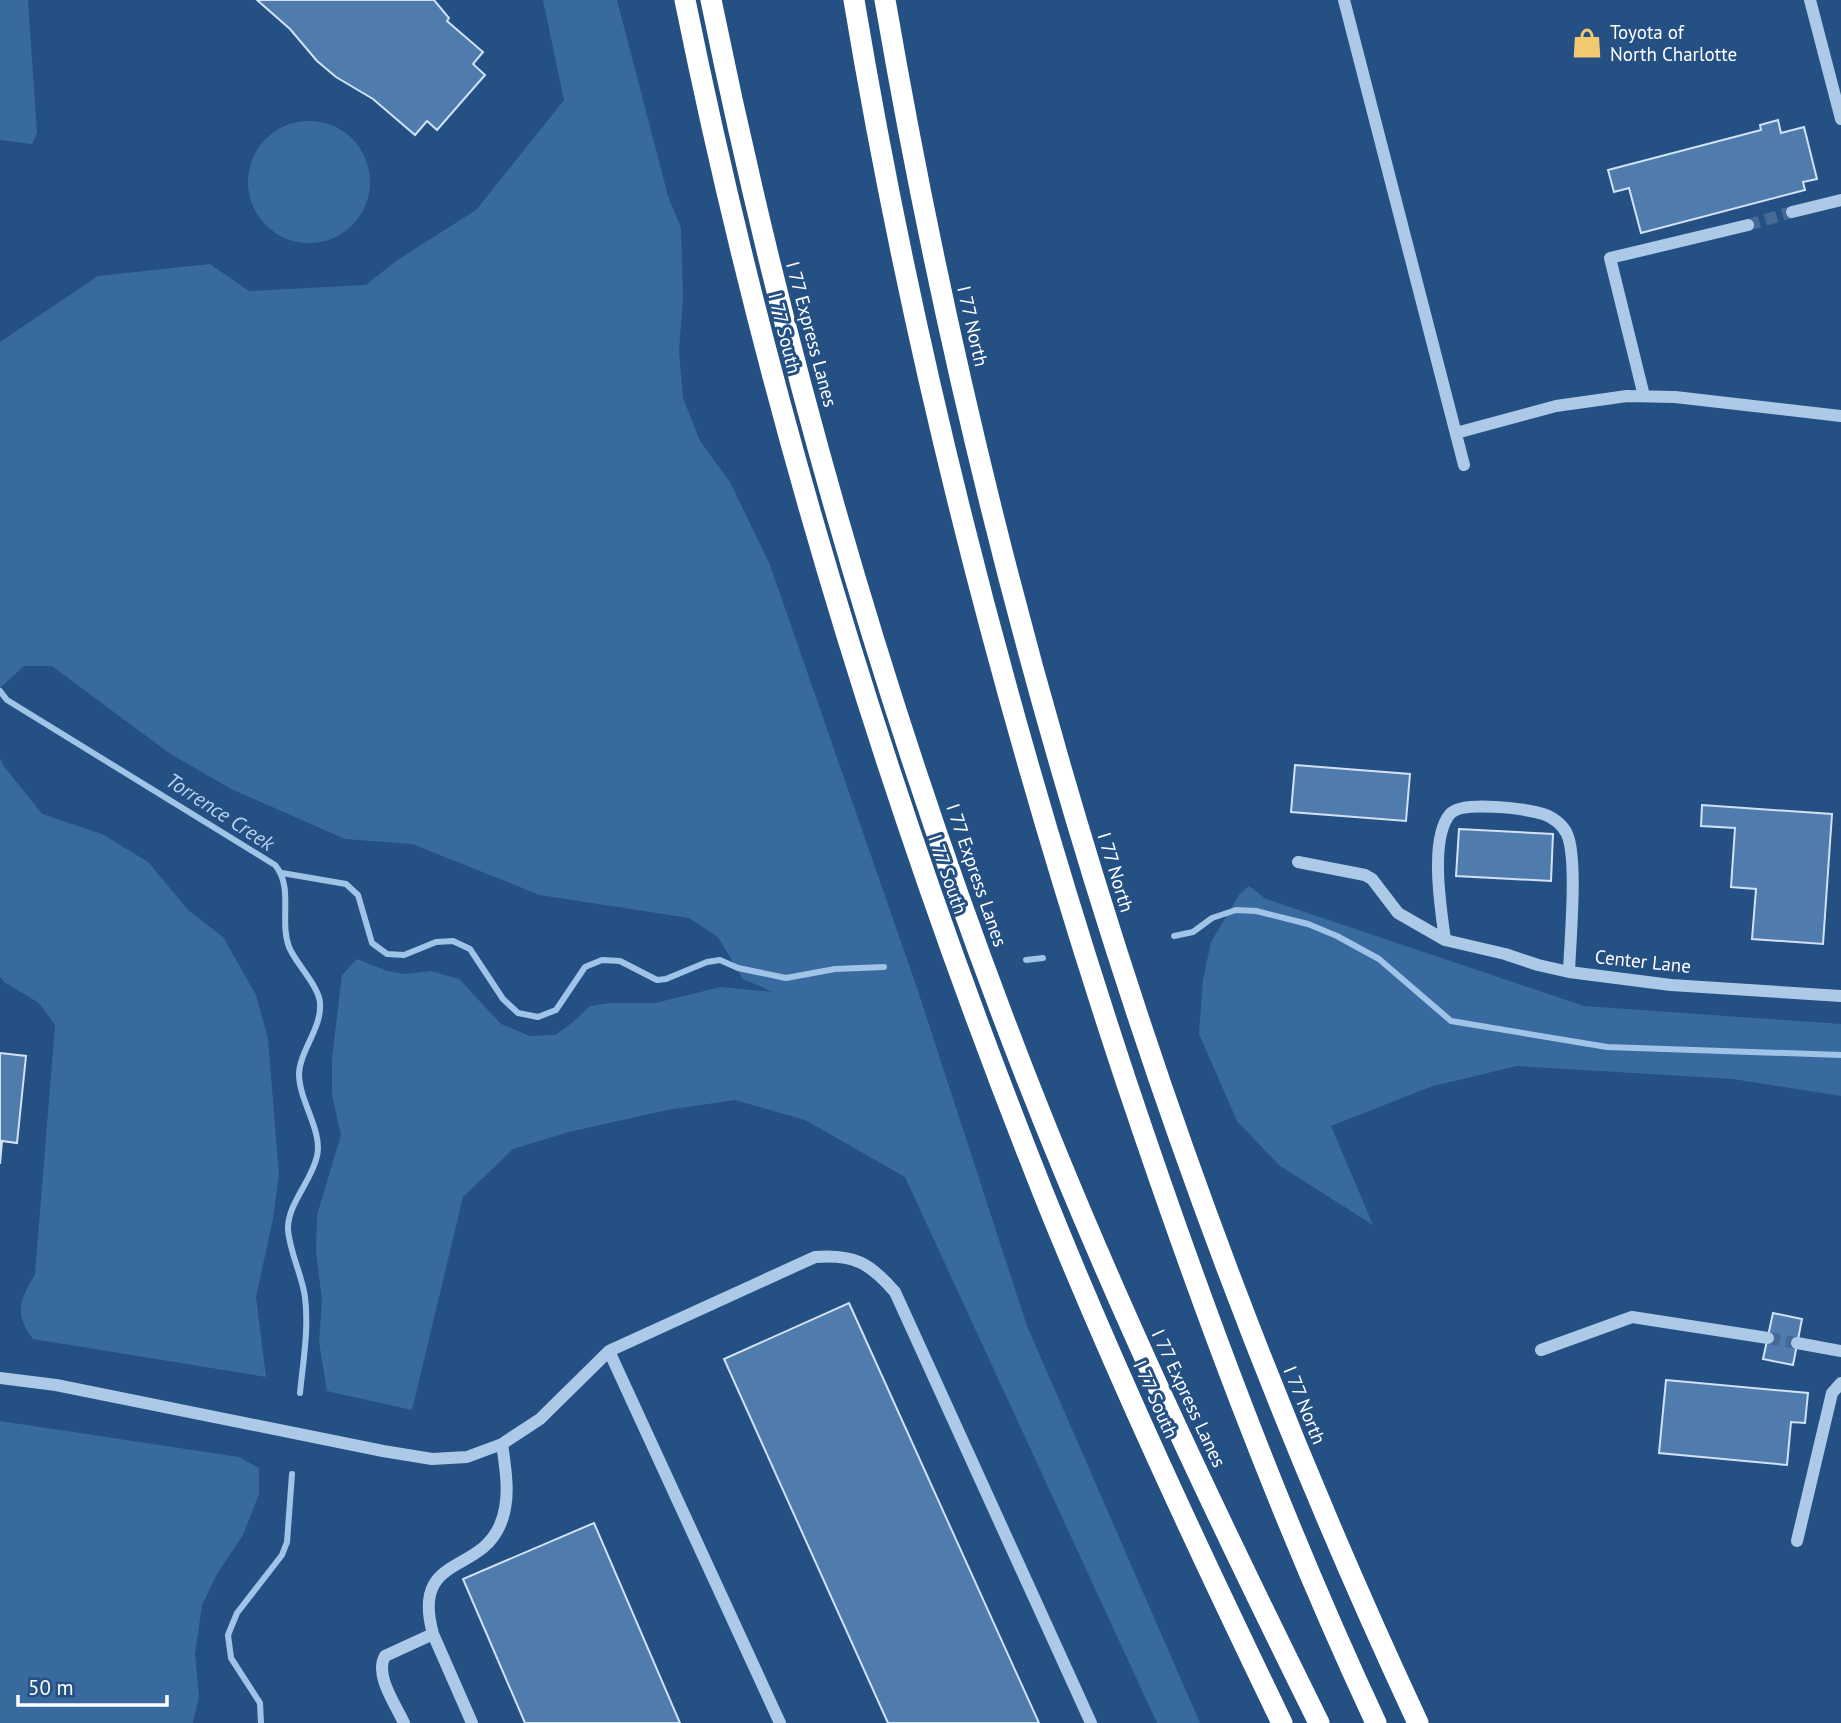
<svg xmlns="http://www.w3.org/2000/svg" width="1841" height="1723" font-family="'PT Sans',sans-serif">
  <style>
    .green { fill: #386aa0 }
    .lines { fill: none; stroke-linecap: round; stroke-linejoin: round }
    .stream { stroke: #a0c4e8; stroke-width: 6 }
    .building { fill: #507cad; stroke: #d0e2f6; stroke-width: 2 }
    .minor-tunnel { stroke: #456a96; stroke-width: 12; stroke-dasharray: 12 6; stroke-linecap: butt }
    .minor { stroke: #acc9e8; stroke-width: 12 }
    .highway { stroke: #fff; stroke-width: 21 }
    .labels { text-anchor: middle; stroke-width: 6; stroke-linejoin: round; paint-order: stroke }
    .poi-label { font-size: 19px; fill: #fff; stroke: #245083; text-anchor: start }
    .street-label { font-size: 19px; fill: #fff; stroke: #245083 }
    .water-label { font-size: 21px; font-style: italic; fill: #b8d3ef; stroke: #245083 }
  </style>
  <rect width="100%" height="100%" fill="#245083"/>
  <path class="green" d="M0,0H28L37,133L32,144L0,140Z
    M543,0H617L668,196L681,228L683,298L679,351L683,398L700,441L730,482L770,565L918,991L1027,1326L1200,1723H1157L905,1177L805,1120L735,1100L667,1110L569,1132L513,1149L463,1197L412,1410L327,1391L319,1342L322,1300L316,1252L317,1215L341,1135L332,1095V1058L342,975L357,959L387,971L405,974L431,971L459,979L501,1024L530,1036L555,1035L572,1023L590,1006L610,1003H655L721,987L773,992L743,979L718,937L689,918L540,895L412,844L345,839L231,789L169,753L52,666H24L0,688V342L98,276L210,264L249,291L366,285L396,261L476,210L564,100Z
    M248 182a61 61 0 1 1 122 0a61 61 0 1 1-122 0Z
    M0,758L3,765L42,814L102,834L148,862L188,910L223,937L256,995L268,1039L279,1175L273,1219L256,1297L266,1377L33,1339C13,1312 20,1301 35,1274L55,1025L39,1003L4,982L0,977Z
    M1249,886L1266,899L1584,1006L1841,1024V1096L1733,1079L1517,1066L1433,1086L1331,1126L1373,1225L1280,1166L1237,1121L1199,1034L1203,980L1211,942L1239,895Z
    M0,1421L239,1457L259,1468V1494L243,1535L217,1574L202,1605L195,1654L199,1696L193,1723H0Z"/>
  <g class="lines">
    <path class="stream" d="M0,691L7,700L275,865C294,887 279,921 289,947C296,964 319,986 320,1003C322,1028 300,1050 299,1074C299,1101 323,1131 317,1156C312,1181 287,1204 288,1230C290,1253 302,1275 305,1297C309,1329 303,1362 300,1393
      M282,873L346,884L358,895L372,943L387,954L404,955L436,942L453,941L470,949L503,999L518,1013L538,1017L556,1010L585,967L602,960L620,961L657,980L666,979L707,962L720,960L738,968L786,978L835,969L884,967
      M1174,936L1193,932L1212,918L1236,910L1256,911L1308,924L1337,936L1379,959L1451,1021L1607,1047L1841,1055
      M1026,960L1043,958
      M261,1723L260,1703L231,1658L228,1635L237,1613L282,1555L287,1542L292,1474"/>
  </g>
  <path class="building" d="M257,0H434L449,18L447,21L483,52L473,64L485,75L437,130L427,121L415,135L373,99L336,77L317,61L290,29Z
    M1778,120L1781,133L1804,127L1817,179L1803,182L1805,190L1641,233L1629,188L1614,192L1608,170L1761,130L1760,125Z
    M1295,765L1410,774L1406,821L1291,812Z
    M1702,805L1832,814L1823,944L1752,939L1756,889L1731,887L1735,828L1701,826Z
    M1459,829L1553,834L1551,881L1456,876Z
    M0,1053L26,1056L17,1143L2,1141L0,1164Z
    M849,1303L1039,1723H888L724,1359Z
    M1773,1313L1802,1319L1793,1365L1763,1359Z
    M1666,1380L1808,1393L1805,1423L1791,1422L1787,1465L1659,1453Z
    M594,1523L680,1723H525L463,1579Z"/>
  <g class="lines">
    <path class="minor-tunnel" d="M1748,225L1792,212
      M1768,1338L1797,1343"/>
    <path class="minor" d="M1344,0L1464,465
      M1810,0L1841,119
      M1792,212L1841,200
      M1644,396L1610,258L1748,225
      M1456,433L1556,406L1627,396L1675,397L1841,416
      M1298,862L1365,875L1372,879L1398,913L1445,940L1505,954L1538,965L1569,972L1671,985L1841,996
      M1445,940C1441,910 1429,839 1450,814C1462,800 1526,809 1543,814C1553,817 1563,825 1567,834C1578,859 1570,941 1569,972
      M1797,1343L1841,1351
      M1541,1350L1632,1317L1768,1338
      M609,1351L780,1723
      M0,1378L56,1385L383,1451L432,1459L467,1457L502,1444L540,1419L609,1351L815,1257C854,1254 870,1263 895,1292L1091,1723
      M1797,1541L1832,1393L1841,1383
      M433,1634L472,1723
      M404,1723C396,1705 374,1675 385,1656L433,1634C411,1554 479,1575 500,1525C511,1500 506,1471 502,1444"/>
    <path class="highway" d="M685,0C768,409 890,808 1044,1195C1116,1374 1198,1549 1282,1723
      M711,0C784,357 885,711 1016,1051C1104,1280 1210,1503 1319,1723
      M854,0C915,367 1009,728 1126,1081C1199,1299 1279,1515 1376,1723
      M885,0C987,594 1163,1176 1418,1723"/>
  </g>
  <defs>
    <g id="shop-bare" transform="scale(2.415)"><path d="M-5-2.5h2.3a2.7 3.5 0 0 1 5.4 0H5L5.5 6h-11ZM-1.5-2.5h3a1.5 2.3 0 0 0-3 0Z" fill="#f2c970" stroke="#245083" stroke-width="2.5" paint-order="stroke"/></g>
  </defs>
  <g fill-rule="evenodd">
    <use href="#shop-bare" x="1587" y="43"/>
  </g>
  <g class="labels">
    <g class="poi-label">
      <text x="1610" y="39">Toyota of<tspan x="1610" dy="22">North Charlotte</tspan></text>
    </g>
    <g class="street-label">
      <text transform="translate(973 326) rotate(77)" y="7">I 77 North</text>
      <text transform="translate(785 333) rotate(76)" y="7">I 77 South</text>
      <text transform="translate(812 334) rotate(75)" y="7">I 77 Express Lanes</text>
      <text transform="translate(1116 872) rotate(73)" y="7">I 77 North</text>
      <text transform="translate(948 874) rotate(71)" y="7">I 77 South</text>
      <text transform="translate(977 875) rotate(71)" y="7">I 77 Express Lanes</text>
      <text transform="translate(1643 961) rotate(6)" y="7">Center Lane</text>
      <text transform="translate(1189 1398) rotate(65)" y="7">I 77 Express Lanes</text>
      <text transform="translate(1156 1399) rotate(66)" y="7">I 77 South</text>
      <text transform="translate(1305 1405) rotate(68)" y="7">I 77 North</text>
    </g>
    <g class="water-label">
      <text transform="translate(220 812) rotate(33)" y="7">Torrence Creek</text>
    </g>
  </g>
  <path d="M18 1695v10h149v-10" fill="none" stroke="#ffffff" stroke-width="3.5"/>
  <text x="28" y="1695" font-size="21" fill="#ffffff" stroke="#245083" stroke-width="5" paint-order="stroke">50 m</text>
</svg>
